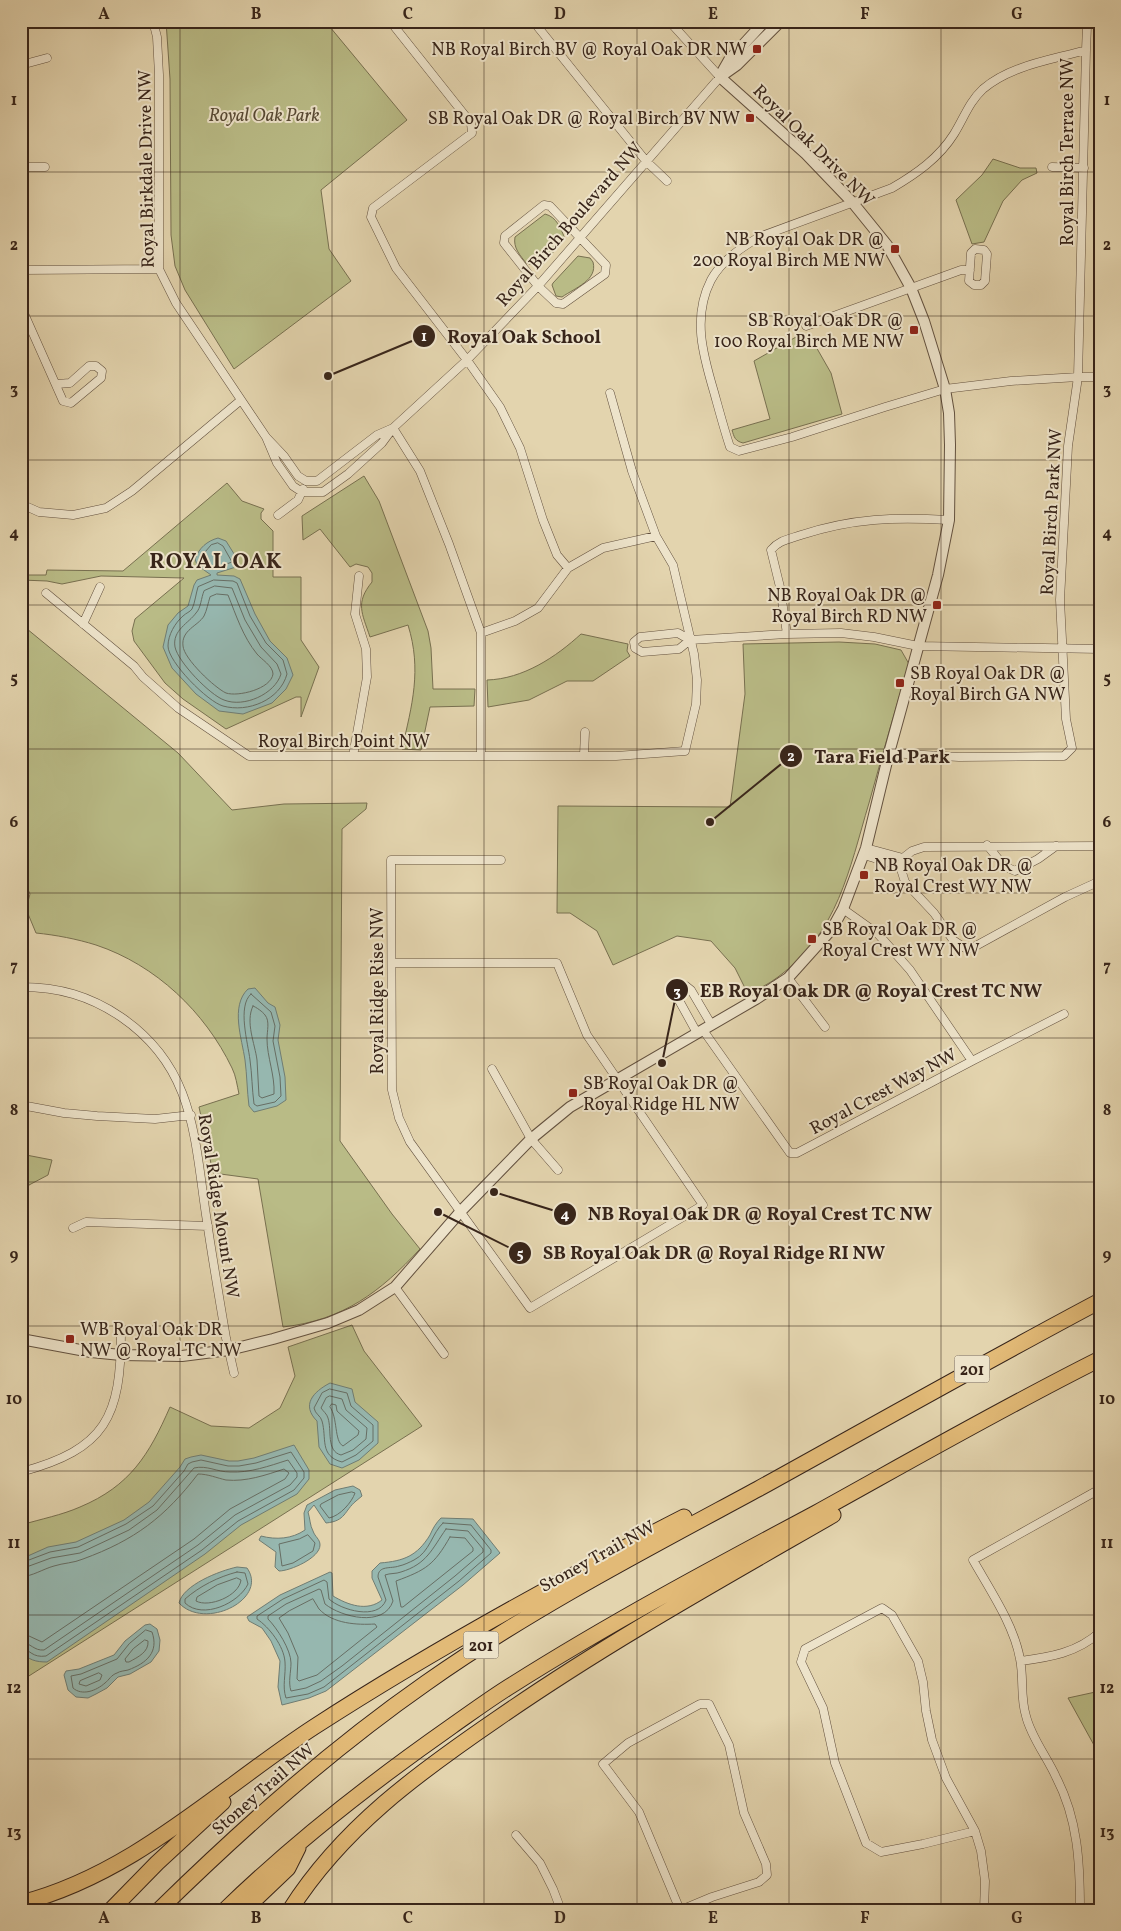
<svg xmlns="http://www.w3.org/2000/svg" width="1121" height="1931" font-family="Vollkorn,serif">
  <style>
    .green { fill: #b9bb86; stroke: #787050 }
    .water { fill: #96b7af; stroke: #707d73 }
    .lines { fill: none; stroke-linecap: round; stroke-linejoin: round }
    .shore { stroke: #676e64; stroke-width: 1 }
    .minor-casing { stroke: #63513f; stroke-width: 9 }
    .tertiary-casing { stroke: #63513f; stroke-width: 12 }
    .motorway-casing { stroke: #38251a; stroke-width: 17 }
    .minor { stroke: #ede3ca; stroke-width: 8 }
    .tertiary { stroke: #ede3ca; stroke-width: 10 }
    .motorway { stroke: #e2ba77; stroke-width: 15 }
    .grid { fill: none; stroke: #38251a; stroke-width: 1; stroke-opacity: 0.55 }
    .poi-dot { fill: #8f2418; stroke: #ede3ca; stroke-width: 2 }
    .labels { text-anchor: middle; stroke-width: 4; stroke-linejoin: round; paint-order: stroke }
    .shield { fill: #ede3ca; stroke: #6e5e4f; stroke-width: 1 }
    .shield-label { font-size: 16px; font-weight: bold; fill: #38251a }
    .poi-label { font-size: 18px; fill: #38251a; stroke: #ede3ca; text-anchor: end }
    .park-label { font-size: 18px; font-style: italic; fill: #584a35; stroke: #ede3ca }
    .street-label { font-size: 18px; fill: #38251a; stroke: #ede3ca }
    .district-label { font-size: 22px; font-weight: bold; letter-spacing: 1px; fill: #38251a; stroke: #ede3ca }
    .leader { fill: none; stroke: #38251a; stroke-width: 2 }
    .callout-dot { fill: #38251a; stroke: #ede3ca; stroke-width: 2 }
    .mark-label { font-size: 15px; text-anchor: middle; font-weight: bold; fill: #fff }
    .callout-label { font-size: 19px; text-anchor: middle; font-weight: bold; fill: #38251a; stroke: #ede3ca; stroke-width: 4; stroke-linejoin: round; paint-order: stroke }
    .neatline { fill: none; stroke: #38251a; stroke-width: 2 }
    .grid-label { font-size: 16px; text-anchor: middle; font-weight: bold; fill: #38251a }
  </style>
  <rect width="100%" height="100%" fill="#e3d4ae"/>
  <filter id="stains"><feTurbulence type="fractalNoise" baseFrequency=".004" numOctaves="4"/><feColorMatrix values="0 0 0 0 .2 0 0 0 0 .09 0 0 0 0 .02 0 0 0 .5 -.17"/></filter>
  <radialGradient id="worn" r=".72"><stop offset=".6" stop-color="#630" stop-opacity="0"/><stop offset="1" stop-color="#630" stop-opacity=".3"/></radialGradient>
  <path class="green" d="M166,21H325L407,120L321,190L329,249L351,281L234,369L185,290L175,266L171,235L170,79Z
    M993,159L1020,168H1036L1037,173L1022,180L1003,201L984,242L972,244L956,200L982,175Z
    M545,214C557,217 561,229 565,239L541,266L539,267L526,263C520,255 513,248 515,237Z
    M578,256L590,258L593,262C598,280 575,288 562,297L556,296L552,285L553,283Z
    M796,337L801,340L811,338L831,373L842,414L743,443C735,441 734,437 732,430L770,419L754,361Z
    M364,476L379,501L428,631L431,648L433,689H475L474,706L430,707L421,750L402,749C412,705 422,670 408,625L370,637C362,613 355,603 372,582V573L368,567L356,564L350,567L320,529L303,540L302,516Z
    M227,483L242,501L264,509L261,513V519L273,531V577H301V640L319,667L301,717V697H296L226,729L183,699L165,683L134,641L132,631L135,619L184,578L101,576L62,584L47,581L21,580V575H46L47,570L123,571Z
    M21,624L178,753L232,810L284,804L367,803L366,809L342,829L340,1141L392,1214L420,1249C380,1292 344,1320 283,1327L258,1179L213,1173L199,1107L239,1094C237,1085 236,1076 232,1068C205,1012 156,965 96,945C77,939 56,935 36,933L26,909L30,894L21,874Z
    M581,634L628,644L627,651L630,656L593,681H567L529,700L488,707L487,680C523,679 556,657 581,634Z
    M839,642L875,644L901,650L909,664C895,710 882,756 869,803C849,870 838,933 778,977C769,984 758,989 748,994L735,968L711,941L677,936L613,965L597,931L570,913H557L558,806L730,807L745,694L743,644Z
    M21,1154L52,1160L48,1175L29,1185L21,1198Z
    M352,1325L364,1351L422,1426L21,1681V1525C41,1519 62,1515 80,1507C130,1486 149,1455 170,1407L211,1426L249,1428L280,1408L295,1376L288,1347Z
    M1100,1691V1756L1068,1698Z"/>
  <path class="water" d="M218,538L226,541L236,557L237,562L236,567L217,573V575L234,576L240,579L255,614L270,641L287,658L293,675L286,689L272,703L243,714L219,711L196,694L172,668L163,647L168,625L178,613L188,606L194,585L197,580L211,575L197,565L195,559C199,548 207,541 218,538Z
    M255,988L268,1003L275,1007L280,1025L278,1040L285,1077L286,1100L277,1106L254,1112L249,1106C247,1091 247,1075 245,1060C242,1039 230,1006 248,989Z
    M330,1383L352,1389L355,1402L378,1422V1443L359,1460L342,1468L330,1464L319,1447L317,1421C301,1405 313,1392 330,1383Z
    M294,1445L309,1470V1479L297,1494L241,1525L205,1554L47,1662C36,1662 28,1660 21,1651V1559L48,1547L76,1542L124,1520L149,1502L180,1467L185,1459L191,1457L201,1455L229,1461H238L254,1458Z
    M353,1486L360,1490L362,1496C360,1498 358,1499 356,1501C344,1511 346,1521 326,1523L314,1505L308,1512C310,1518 310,1526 313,1531C315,1537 320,1539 320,1545C320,1558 290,1571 279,1571L275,1567L276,1552L259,1540L261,1536C276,1540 292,1539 305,1530L304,1513L307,1505L335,1490Z
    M441,1518L473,1519L500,1553L463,1585L326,1691L309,1698L282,1705L278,1687L280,1661L271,1641L262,1628L249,1621L247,1617L280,1595L330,1572L332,1573L333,1596C348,1605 367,1612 382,1600L372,1578V1571L380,1563C404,1561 417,1556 430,1535C433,1528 436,1523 441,1518Z
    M237,1567L247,1568C269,1599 205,1631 179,1603C183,1585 219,1571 237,1567Z
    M150,1624L157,1629L160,1640L159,1651L151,1662L130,1674L118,1677L107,1688L96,1694L88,1698L76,1697L68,1690L64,1675L66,1671L79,1669L114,1655L125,1641L145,1625Z"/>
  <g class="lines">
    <path class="shore" d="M218,543L223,546L232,562L213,569L203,564L200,558L211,545Z
      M214,580L233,581L237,583L250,616L266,643L283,660L287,674C280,700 248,713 223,706C208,702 168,662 168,646C168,635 175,623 183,616C186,613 190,612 192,609C195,603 196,593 198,587Z
      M215,586L232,588L245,620L261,647L277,664L281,674C275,694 244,708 224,700C210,695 178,662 175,647C172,630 189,623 196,613C201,608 201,598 204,591Z
      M217,594L228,595C236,615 243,637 257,654C261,659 273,666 273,674C271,689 238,697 226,693C215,688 184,659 183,646C181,630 198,626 204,616C207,610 208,603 210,597Z
      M251,994L271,1012L275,1026L273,1041L280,1077L281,1096L275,1102L257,1106L254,1104C252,1089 252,1074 250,1060C248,1043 237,1006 251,994Z
      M253,1006C256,1007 263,1012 265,1015C270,1021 267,1031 267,1039C267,1057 275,1075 274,1094L262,1098L259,1096C258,1084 258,1072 257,1060C255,1044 245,1022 253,1006Z
      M330,1389L347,1393L351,1406L373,1425V1441L356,1455L342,1462C319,1456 327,1438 322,1421C321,1416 315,1414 314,1408L322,1393Z
      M330,1396L342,1399L346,1410L367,1428L366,1439L353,1450L341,1455C326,1451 332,1430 328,1418C327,1414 323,1411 321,1408L326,1398Z
      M332,1404L336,1405L337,1411L359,1431L358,1435L343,1446C334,1441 338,1418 330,1407Z
      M352,1492L355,1493C352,1502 340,1516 329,1518L320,1506L321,1504L338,1495Z
      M443,1523L471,1525L491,1550V1553L459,1581L324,1687L308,1694L286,1698C282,1686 286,1675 285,1662C284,1646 269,1627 257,1619V1616L283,1599L324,1580L327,1582L329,1599C341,1610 378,1621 386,1600L378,1577C378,1565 391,1569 399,1566C404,1565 410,1562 414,1560C430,1552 432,1533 443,1523Z
      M446,1529L468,1531L483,1549V1552L455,1576L342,1666L321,1681L306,1688L291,1691C288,1682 291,1672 291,1663C291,1650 277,1628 268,1619V1616L286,1604L319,1589L321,1590L325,1604C341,1617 384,1628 393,1601L385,1575C390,1573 396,1574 401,1572C427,1564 432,1549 446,1529Z
      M308,1535L315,1543L313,1551L293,1563L282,1566L279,1544L299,1539Z
      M450,1537L465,1538L473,1548V1551L403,1607H401L396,1581C426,1570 434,1565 450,1537Z
      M21,1563L50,1552L78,1547L126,1524L153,1506L184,1471L188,1464L192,1462L201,1460L228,1466H239L256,1463L291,1452L304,1472V1478L294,1490L238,1521L202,1550L46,1656C32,1658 31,1650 21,1648
      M21,1569L51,1558L80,1553L129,1530L157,1510L194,1468C207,1465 217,1472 230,1472C250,1473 269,1466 288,1460L297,1473V1477L290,1485L235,1515L198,1545L44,1650C34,1651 31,1643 21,1642
      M237,1572L245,1573L248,1584C239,1603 203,1620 185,1603V1599C200,1586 218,1577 237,1572Z
      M21,1577C33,1576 43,1569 54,1566C63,1563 74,1563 83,1559C135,1540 165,1517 198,1474C208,1474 217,1478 226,1480C246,1482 266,1475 284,1469L289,1473L285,1479L230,1509L194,1539L42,1642L29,1636L21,1635
      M237,1578L241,1580C239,1596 209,1608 196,1601L197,1597L217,1585Z
      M313,1599C315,1602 317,1606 319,1609C333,1624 357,1625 375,1624L377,1627L317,1675L299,1681L297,1679L298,1657L288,1633L279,1618L289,1611Z
      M146,1630L152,1632C159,1652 147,1663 128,1670C124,1671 120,1671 117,1673C111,1675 109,1680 105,1683C96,1691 82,1696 73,1688L71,1676L81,1674L117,1659L129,1644Z
      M145,1640L148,1641C149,1652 138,1657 129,1662H126L125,1659L133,1649Z
      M99,1673L102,1675L100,1680L86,1686L79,1684L80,1681Z"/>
    <g class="minor-casing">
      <path id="minor" d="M153,21L157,37L159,75V269L176,303L266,437L284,456L298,476L306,481H317L377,435L393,428
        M390,21L471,123L472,133L373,208L371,217L396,268L467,360L500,407L520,448L543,520L557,555L568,568
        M533,21L646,161L667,181
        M1086,50L1078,377L1011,381L945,389L885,407L792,437L739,451L730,447C724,429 719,410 714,392C703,355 692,317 711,280C722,260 741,248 759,237L892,188C916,174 939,158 954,134C964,118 969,102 983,89C1011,65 1052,60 1086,50Z
        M1086,50L1087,26
        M21,65L47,58
        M21,167H45
        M1052,167L1084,168
        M544,205L550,206L606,265L605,274L563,304L556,303L538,286L504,243L505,236Z
        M975,249L984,250L987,254L985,281L981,285H974L969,281L971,253Z
        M21,270L159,269
        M21,302L23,311L63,401L71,403L101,378L102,371L96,366H89L70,383L57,384
        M806,326L961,270H970
        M610,393L632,471L656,536
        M393,428L420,471L449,544L481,633
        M266,437L277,463L293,486L302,492H323L348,474L382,443L393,428L467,360L538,286L720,77L669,21
        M21,504L39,512L73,515L106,508L132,491L241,400
        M278,515L298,500L303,489
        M46,593L134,666L143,677L178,708L249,756H616L685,751L696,704L697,680L694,654L673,565L656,536L603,548L568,568L538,608L515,621L481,633V755
        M83,624L100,587
        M678,633L690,640L679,649L642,652L635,648L634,642L640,637Z
        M787,634L780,587L771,550C779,540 790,539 801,535C853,518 895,517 949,520
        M690,640L787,634L841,633L874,637L918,646L1100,649
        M889,753L959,757L1064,756L1072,748L1066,719L1060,600L1068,446L1078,377H1100
        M584,755L585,732
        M353,756L367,677L366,649L355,614L359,576
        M987,845L1004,866L1015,871L1038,859L1056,846
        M1100,846L924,847L912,851L903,858L900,866L905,882L934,913L953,940L965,948H972L1065,897L1100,881
        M866,848L903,858
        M864,855L900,866
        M393,963H557L587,1035L703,1205L530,1308L410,1142L399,1118L392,1090L391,860H501
        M788,978L825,1027
        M21,987C59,987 90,996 121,1017C194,1067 194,1135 206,1215C212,1256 219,1297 226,1338L234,1373
        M703,1030L790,1153H797L972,1061L910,970L878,934L843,909
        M697,1033L676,995L680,986H686L691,990L711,1024
        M972,1061L1064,1014
        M492,1069L531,1139L558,1170
        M21,1105L64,1113L97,1116L155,1119L191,1115
        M73,1228L86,1222L208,1226
        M395,1287L444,1354
        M21,1316L22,1312
        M21,1472C106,1449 121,1417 121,1332
        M1021,1661C1050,1657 1077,1653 1100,1632
        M975,1831L923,1844L881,1852L866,1843L835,1763L823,1708L801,1662L805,1649L882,1608L892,1615L918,1661L923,1682L926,1711L932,1740L946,1778L975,1831L981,1851L985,1881L984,1910
        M516,1835L540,1863L553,1889L561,1910
        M680,1910L639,1812L603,1764L628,1743L700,1704H709L729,1745L744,1813L766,1864L767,1875L759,1882L712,1897L681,1910
        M1080,1910C1080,1863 1078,1819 1056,1777C1047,1757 1031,1737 1026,1716C1020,1697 1024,1678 1020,1659C1014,1625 990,1590 973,1560L1100,1489"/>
    </g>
    <g class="tertiary-casing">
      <path id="tertiary" d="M721,74L729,60L765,21
        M720,77L737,65L781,21
        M21,1339L91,1352L121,1355L182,1356L229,1350L273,1339L328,1323L359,1310L395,1287L461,1211L531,1139L570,1107L756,999L788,978L832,929L843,909L866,848L889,753L938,575L949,520L950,445L949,413L945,389L924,321L911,288L887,245L853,203L806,154L720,77"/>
    </g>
    <g class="motorway-casing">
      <path id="motorway" d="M21,1903C134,1874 219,1789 314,1727C433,1650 557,1582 684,1517
        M111,1910L157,1863L223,1802
        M159,1910C243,1828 330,1750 426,1683C531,1609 645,1550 758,1489C872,1426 985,1362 1100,1301
        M225,1910C295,1842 372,1782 452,1726C472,1712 491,1698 512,1685C610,1623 713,1568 816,1513C910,1461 1004,1407 1100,1359
        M244,1910L288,1868L298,1848
        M290,1910C342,1828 418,1773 497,1719C605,1644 720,1580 833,1515"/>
    </g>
    <use href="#minor" class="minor"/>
    <use href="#tertiary" class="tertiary"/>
    <use href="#motorway" class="motorway"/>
  </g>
  <path class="grid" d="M180,21V1910M332,21V1910M484,21V1910M637,21V1910M789,21V1910M941,21V1910M21,172H1100M21,316H1100M21,460H1100M21,605H1100M21,749H1100M21,893H1100M21,1038H1100M21,1182H1100M21,1326H1100M21,1471H1100M21,1615H1100M21,1759H1100"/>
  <g class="poi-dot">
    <rect x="752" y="44" width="10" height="10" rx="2.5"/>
    <rect x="745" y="113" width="10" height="10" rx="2.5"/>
    <rect x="890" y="244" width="10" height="10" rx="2.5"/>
    <rect x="909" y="325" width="10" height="10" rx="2.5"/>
    <rect x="932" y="600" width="10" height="10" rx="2.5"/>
    <rect x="895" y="678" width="10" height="10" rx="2.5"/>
    <rect x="859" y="870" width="10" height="10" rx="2.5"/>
    <rect x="807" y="934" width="10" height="10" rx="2.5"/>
    <rect x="568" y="1088" width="10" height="10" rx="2.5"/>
    <rect x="65" y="1334" width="10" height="10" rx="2.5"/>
  </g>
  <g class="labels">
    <g class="shield">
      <rect x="954.5" y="1355.5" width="35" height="27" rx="4"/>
      <rect x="463.5" y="1631.5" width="35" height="27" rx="4"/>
    </g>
    <g class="shield-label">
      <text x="972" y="1375">201</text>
      <text x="481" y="1651">201</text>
    </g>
    <g class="poi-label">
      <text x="747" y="55">NB Royal Birch BV @ Royal Oak DR NW</text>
      <text x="740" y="124">SB Royal Oak DR @ Royal Birch BV NW</text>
      <text x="885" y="245">NB Royal Oak DR @<tspan x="885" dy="21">200 Royal Birch ME NW</tspan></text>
      <text x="904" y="326">SB Royal Oak DR @<tspan x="904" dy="21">100 Royal Birch ME NW</tspan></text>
      <text x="927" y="601">NB Royal Oak DR @<tspan x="927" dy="21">Royal Birch RD NW</tspan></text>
      <text x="910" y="679" text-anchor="start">SB Royal Oak DR @<tspan x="910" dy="21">Royal Birch GA NW</tspan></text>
      <text x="874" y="871" text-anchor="start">NB Royal Oak DR @<tspan x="874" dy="21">Royal Crest WY NW</tspan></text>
      <text x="822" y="935" text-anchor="start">SB Royal Oak DR @<tspan x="822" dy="21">Royal Crest WY NW</tspan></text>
      <text x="583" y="1089" text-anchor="start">SB Royal Oak DR @<tspan x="583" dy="21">Royal Ridge HL NW</tspan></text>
      <text x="80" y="1335" text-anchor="start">WB Royal Oak DR<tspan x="80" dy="21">NW @ Royal TC NW</tspan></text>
    </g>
    <g class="park-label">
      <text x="264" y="121">Royal Oak Park</text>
    </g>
    <g class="street-label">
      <text transform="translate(814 145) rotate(45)" y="6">Royal Oak Drive NW</text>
      <text transform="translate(1067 152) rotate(-90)" y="6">Royal Birch Terrace NW</text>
      <text transform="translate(146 169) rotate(-91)" y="6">Royal Birkdale Drive NW</text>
      <text transform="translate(569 224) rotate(-49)" y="6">Royal Birch Boulevard NW</text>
      <text transform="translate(1051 512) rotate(-87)" y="6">Royal Birch Park NW</text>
      <text x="344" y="747">Royal Birch Point NW</text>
      <text transform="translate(377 991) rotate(-90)" y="6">Royal Ridge Rise NW</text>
      <text transform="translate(883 1091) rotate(-28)" y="6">Royal Crest Way NW</text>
      <text transform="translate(219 1206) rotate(81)" y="6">Royal Ridge Mount NW</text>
      <text transform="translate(597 1556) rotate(-29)" y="6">Stoney Trail NW</text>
      <text transform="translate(263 1789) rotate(-41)" y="6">Stoney Trail NW</text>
    </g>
    <g class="district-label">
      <text x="216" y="568">ROYAL OAK</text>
    </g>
  </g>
  <path class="leader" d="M328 376L424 336M710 822L791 756M662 1063L677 990M494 1192L565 1214M438 1212L520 1253"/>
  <g class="callout-dot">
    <circle cx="328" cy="376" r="5"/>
    <circle cx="710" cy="822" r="5"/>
    <circle cx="662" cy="1063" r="5"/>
    <circle cx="494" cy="1192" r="5"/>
    <circle cx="438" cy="1212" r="5"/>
    <circle cx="424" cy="336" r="12"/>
    <circle cx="791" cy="756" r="12"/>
    <circle cx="677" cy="990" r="12"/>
    <circle cx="565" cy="1214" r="12"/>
    <circle cx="520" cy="1253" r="12"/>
  </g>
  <g class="mark-label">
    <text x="424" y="341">1</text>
    <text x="791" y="761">2</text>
    <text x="677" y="996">3</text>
    <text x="565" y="1219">4</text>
    <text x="520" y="1258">5</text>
  </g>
  <g class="callout-label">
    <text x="524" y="343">Royal Oak School</text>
    <text x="882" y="763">Tara Field Park</text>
    <text x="871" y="997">EB Royal Oak DR @ Royal Crest TC NW</text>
    <text x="760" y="1220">NB Royal Oak DR @ Royal Crest TC NW</text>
    <text x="714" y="1259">SB Royal Oak DR @ Royal Ridge RI NW</text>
  </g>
  <rect width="1121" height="1931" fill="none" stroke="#e3d4ae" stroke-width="55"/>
  <rect x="28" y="28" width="1066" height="1876" class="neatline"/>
  <g class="grid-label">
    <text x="104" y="19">A</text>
    <text x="256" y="19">B</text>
    <text x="408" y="19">C</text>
    <text x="560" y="19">D</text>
    <text x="713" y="19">E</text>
    <text x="865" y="19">F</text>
    <text x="1017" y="19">G</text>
    <text x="14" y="105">1</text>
    <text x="1107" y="105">1</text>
    <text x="14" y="250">2</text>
    <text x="1107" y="250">2</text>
    <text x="14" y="394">3</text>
    <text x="1107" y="394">3</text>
    <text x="14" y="538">4</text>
    <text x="1107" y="538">4</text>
    <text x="14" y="683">5</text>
    <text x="1107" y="683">5</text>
    <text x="14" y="827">6</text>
    <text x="1107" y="827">6</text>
    <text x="14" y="971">7</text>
    <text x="1107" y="971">7</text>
    <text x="14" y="1115">8</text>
    <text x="1107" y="1115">8</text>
    <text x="14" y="1260">9</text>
    <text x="1107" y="1260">9</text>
    <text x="14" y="1404">10</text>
    <text x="1107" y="1404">10</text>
    <text x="14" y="1548">11</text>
    <text x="1107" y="1548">11</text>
    <text x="14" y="1693">12</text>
    <text x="1107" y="1693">12</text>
    <text x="14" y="1837">13</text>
    <text x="1107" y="1837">13</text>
    <text x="104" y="1923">A</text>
    <text x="256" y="1923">B</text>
    <text x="408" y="1923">C</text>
    <text x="560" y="1923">D</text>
    <text x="713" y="1923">E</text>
    <text x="865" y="1923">F</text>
    <text x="1017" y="1923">G</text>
  </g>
  <rect width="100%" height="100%" filter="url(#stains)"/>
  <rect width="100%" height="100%" fill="url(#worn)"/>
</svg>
